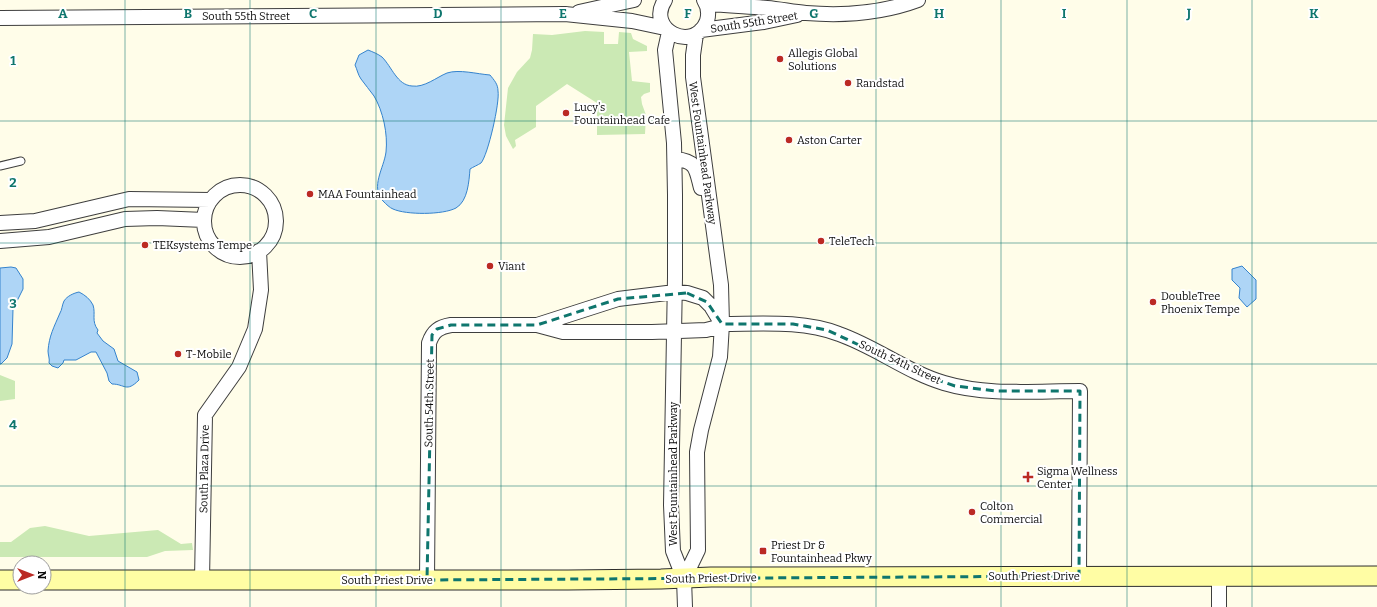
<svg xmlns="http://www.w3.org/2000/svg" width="1377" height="607" font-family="Bitter,serif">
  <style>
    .green { fill: #cbe9b4 }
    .water { fill: #aed5f6; stroke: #3583cd }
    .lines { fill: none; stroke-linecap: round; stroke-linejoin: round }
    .service-casing { stroke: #3e3e3e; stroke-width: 9 }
    .minor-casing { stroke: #3e3e3e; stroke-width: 16 }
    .secondary-casing { stroke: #2d2d2d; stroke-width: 21 }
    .service { stroke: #fff; stroke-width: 7 }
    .minor { stroke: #fff; stroke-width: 14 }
    .secondary { stroke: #fffda4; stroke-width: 19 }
    .marked { fill: none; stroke: #0f766e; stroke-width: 3; stroke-dasharray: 8 5; stroke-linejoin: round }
    .grid { fill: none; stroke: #0f766e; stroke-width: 1; stroke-opacity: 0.55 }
    .poi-dot { fill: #bb2a24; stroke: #fff; stroke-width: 1.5 }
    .labels { text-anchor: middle; stroke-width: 4; stroke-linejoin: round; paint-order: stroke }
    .street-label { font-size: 11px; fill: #0b0b0b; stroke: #fff }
    .poi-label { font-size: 11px; fill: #0b0b0b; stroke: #fff; text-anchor: start }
    .grid-label { font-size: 13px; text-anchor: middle; font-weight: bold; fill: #0f766e; stroke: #fff; stroke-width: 4; stroke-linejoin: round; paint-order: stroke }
  </style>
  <rect width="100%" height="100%" fill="#fffde9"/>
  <path class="green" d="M585,31L604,32V44H618L619,32L631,33L633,39L647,46V51L629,52L632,81L650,83V92L644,94L641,97L642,104L646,115L645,134L597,135V103L567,84L536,106V127L515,140L516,146L513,149L506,136L504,125L508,88L517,72L530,58L532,50L533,34L552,35Z
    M0,375L15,381V399L0,401Z
    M45,526L89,536L158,530L181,544L192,543L193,550L165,551L147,557H0V542H11L30,528Z"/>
  <path class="water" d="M368,50C373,52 378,54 382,57C392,67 397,85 412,86C424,88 437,77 447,73C459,69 477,74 490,75C494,80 498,84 498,91C500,102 488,155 481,163C478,165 473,167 470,169C469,181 468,201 456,208C443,215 406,215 393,209C390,208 386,204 383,201C370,187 384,168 386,152C388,134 383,111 374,96C370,90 365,85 361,79C358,75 357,69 355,65L359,55Z
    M1242,266L1256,280V299L1247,307L1239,298L1240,288L1232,280V269Z
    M11,267L16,268L23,279V289L13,309L12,344L7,358L1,364H0V268Z
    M79,292C85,295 90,299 93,305C96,314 91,321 98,330L97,333L103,341L114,349L118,361L137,372L139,380C126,393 125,384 112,384L109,381L107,373L96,352H91L76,360H64L63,363L58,368L52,366L49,363C50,359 48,355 48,351C49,336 54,327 60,313C62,310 62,305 64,301C67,296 74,293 79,292Z"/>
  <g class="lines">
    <g class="service-casing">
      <path id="service" d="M0,166L21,161"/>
    </g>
    <g class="minor-casing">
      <path id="minor" d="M665,0C645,30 694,54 707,21C709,14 708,6 704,0
        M706,3C726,6 746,6 767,8C780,9 793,12 806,13C843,16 883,13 918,0
        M579,12L634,0
        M0,18L565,14L632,21L665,28
        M701,30L764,22L797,15
        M669,32L665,50L674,143L675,195V277L671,505L673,551L684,579L685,607
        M675,159C697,161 696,169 701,188
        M204 221a36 36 0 1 1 72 0a36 36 0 1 1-72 0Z
        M0,223L35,221L129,199L211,200
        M0,241L49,237L125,219L157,218L204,220
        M537,325L618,299L675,292L687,293L703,298L711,306L722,324
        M684,579L698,550L697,452L701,430L720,357L722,324L721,285L693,77V55L696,34
        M202,580L205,415L239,367L255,329L261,290L259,251
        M427,580L429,343C433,331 439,327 451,325H537L563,332H652L706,330L714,328L722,324C761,324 802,320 839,334C876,347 907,372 944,383C987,396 1035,391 1080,391L1079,576
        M1219,607V576"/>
    </g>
    <g class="secondary-casing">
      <path id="secondary" d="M0,580H20
        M44,580H568L661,579L711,577L1377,576"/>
    </g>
    <use href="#service" class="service"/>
    <use href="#minor" class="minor"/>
    <use href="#secondary" class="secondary"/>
  </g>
  <path class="marked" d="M687,293L707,302L722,324H793L827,330L923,375L955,386L996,391H1080L1079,576L427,580L432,335L437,329L451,325H537L618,299Z"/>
  <path class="grid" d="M125,0V607M250,0V607M376,0V607M501,0V607M626,0V607M751,0V607M876,0V607M1001,0V607M1127,0V607M1252,0V607M0,121H1377M0,243H1377M0,364H1377M0,486H1377"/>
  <g class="poi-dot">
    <circle cx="780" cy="59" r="4"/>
    <circle cx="848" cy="83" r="4"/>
    <circle cx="566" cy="113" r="4"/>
    <circle cx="789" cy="140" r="4"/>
    <circle cx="310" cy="194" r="4"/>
    <circle cx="821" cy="241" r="4"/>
    <circle cx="145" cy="245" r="4"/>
    <circle cx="490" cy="266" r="4"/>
    <circle cx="1153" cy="302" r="4"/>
    <circle cx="178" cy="354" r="4"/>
    <path d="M1026 471h4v4h4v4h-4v4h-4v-4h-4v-4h4z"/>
    <circle cx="972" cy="512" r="4"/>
    <rect x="759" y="547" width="8" height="8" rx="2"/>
  </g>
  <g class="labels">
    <g class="street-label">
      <text x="246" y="20">South 55th Street</text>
      <text transform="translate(754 22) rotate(-9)" y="4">South 55th Street</text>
      <text transform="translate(703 153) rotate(82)" y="4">West Fountainhead Parkway</text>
      <text transform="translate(900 362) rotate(25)" y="4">South 54th Street</text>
      <text transform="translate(429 403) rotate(-89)" y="4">South 54th Street</text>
      <text transform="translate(204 469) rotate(-89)" y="4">South Plaza Drive</text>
      <text transform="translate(673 474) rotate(-90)" y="4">West Fountainhead Parkway</text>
      <text x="1034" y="580">South Priest Drive</text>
      <text transform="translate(711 578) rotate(-1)" y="4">South Priest Drive</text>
      <text x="387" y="584">South Priest Drive</text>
    </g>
    <g class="poi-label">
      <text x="788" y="57">Allegis Global<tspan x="788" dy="13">Solutions</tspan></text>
      <text x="856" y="87">Randstad</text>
      <text x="574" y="111">Lucy's<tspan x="574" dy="13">Fountainhead Cafe</tspan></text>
      <text x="797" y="144">Aston Carter</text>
      <text x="318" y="198">MAA Fountainhead</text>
      <text x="829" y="245">TeleTech</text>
      <text x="153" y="249">TEKsystems Tempe</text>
      <text x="498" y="270">Viant</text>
      <text x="1161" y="300">DoubleTree<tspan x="1161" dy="13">Phoenix Tempe</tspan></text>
      <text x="186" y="358">T-Mobile</text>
      <text x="1037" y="475">Sigma Wellness<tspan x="1037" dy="13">Center</tspan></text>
      <text x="980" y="510">Colton<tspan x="980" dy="13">Commercial</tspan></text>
      <text x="771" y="549">Priest Dr &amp;<tspan x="771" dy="13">Fountainhead Pkwy</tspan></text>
    </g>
  </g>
  <g class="grid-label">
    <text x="63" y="18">A</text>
    <text x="188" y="18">B</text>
    <text x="313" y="18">C</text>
    <text x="438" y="18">D</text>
    <text x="563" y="18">E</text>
    <text x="688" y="18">F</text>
    <text x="814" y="18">G</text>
    <text x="939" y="18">H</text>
    <text x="1064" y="18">I</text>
    <text x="1189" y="18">J</text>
    <text x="1314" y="18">K</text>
    <text x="13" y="65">1</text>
    <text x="13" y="187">2</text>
    <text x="13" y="308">3</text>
    <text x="13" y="429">4</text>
  </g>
  <g transform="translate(32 575) rotate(90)"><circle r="19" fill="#ffffff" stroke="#9d9d9d"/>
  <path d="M0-3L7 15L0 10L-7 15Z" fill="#bb2a24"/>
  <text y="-6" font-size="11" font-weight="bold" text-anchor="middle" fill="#0b0b0b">N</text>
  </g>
</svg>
